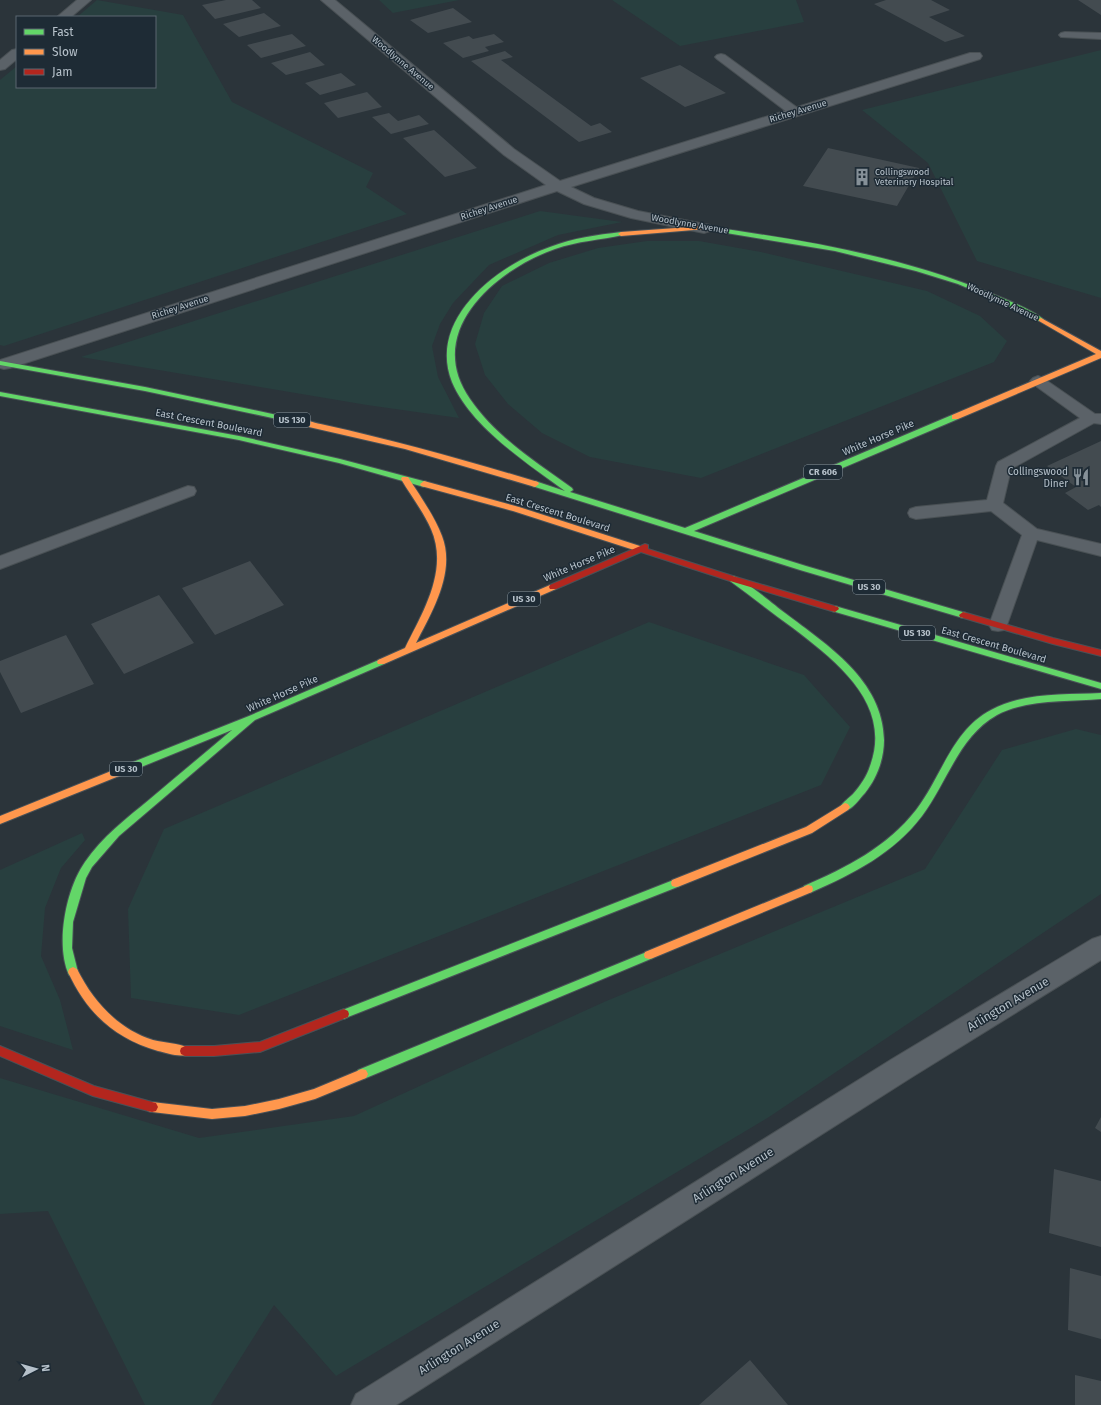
<svg xmlns="http://www.w3.org/2000/svg" width="1101" height="1405" font-family="'Fira Sans',sans-serif">
  <style>
    .green { fill: #283f3f }
    .building { fill: #434b50 }
    .lines { fill: none; stroke-linecap: round; stroke-linejoin: round }
    .lane-casing { stroke: #495054; stroke-width: 2 }
    .street-casing { stroke: #495054; stroke-width: 2 }
    .fast-casing { stroke: #495157; stroke-width: 2 }
    .slow-casing { stroke: #495157; stroke-width: 2 }
    .jam-casing { stroke: #495157; stroke-width: 2 }
    .lane { fill: #5b6268; fill-rule: evenodd }
    .street { fill: #5b6268; fill-rule: evenodd }
    .fast { fill: #63d668; fill-rule: evenodd }
    .slow { fill: #ff974d; fill-rule: evenodd }
    .jam { fill: #b3261e; fill-rule: evenodd }
    .labels { text-anchor: middle; stroke-width: 3; stroke-linejoin: round; paint-order: stroke }
    .far-street-label { font-size: 9px; fill: #b6c1ca; stroke: #1e2b35 }
    .far-poi-label { font-size: 9px; fill: #b6c1ca; stroke: #1e2b35; text-anchor: start }
    .shield { fill: #1e2b35; stroke: #88949d; stroke-width: 1 }
    .shield-label { font-size: 9px; font-weight: bold; fill: #b6c1ca }
    .street-label { font-size: 10px; fill: #b6c1ca; stroke: #1e2b35 }
    .poi-label { font-size: 10px; fill: #b6c1ca; stroke: #1e2b35; text-anchor: end }
    .near-street-label { font-size: 12px; fill: #b6c1ca; stroke: #1e2b35 }
  </style>
  <rect width="100%" height="100%" fill="#2b343a"/>
  <path class="green" d="M97,0L183,15L232,102L373,173L366,187L407,214L4,346L0,345V80L17,66V87H155V17H77Z
    M379,0H459L393,13Z
    M612,0H796L804,22L680,46Z
    M1101,50V298L977,261L928,163L862,110Z
    M540,211L622,222L558,235L489,265L453,303L440,324L432,346L438,377L459,418L367,405L81,357Z
    M647,241H699L761,252L927,291L980,316L1007,341L994,362L701,478L590,457L542,433L508,404L485,375L475,344L484,313L502,286L549,263L598,248Z
    M649,622L804,675L850,727L821,785L239,1015L131,998L128,909L164,829Z
    M1076,729L1101,735V894L769,1117L336,1376L274,1305L211,1405H145L48,1211L0,1214V1078L199,1138L354,1116L604,1002L925,869L1002,750Z
    M82,833L85,840L61,868L45,908L41,956L60,1000L73,1050L0,1026V870Z"/>
  <path class="building" d="M226,0H252L261,8L215,19L202,5Z
    M886,0H931L950,10L929,17L965,36L945,42L874,4Z
    M1078,0H1101V15Z
    M453,8L472,22L428,33L410,20Z
    M264,13L281,26L239,37L223,24Z
    M292,34L306,46L261,58L247,45Z
    M494,34L504,42L485,47L489,51L463,58L443,43L469,36L473,39Z
    M505,51L513,57L501,60L591,126L600,123L612,132L579,142L471,61Z
    M310,52L325,65L286,75L271,63Z
    M680,65L726,93L685,107L640,78Z
    M341,73L356,85L320,95L305,83Z
    M367,92L382,107L338,118L324,103Z
    M389,113L398,121L419,115L429,124L391,134L372,117Z
    M434,130L477,168L445,177L403,138Z
    M828,148L919,168L897,206L803,186Z
    M1101,441V507L1099,505L1088,510L1065,493L1076,487L1047,466Z
    M250,561L284,605L215,635L182,588Z
    M159,595L194,643L124,674L91,624Z
    M66,635L94,684L21,713L0,672V661Z
    M1101,1117V1132L1095,1128Z
    M1054,1169L1101,1181V1247L1049,1233Z
    M1070,1268L1101,1276V1339L1068,1330Z
    M750,1360L788,1405H699Z
    M1075,1375L1101,1381V1405H1075Z"/>
  <g class="lines">
    <g class="lane-casing">
      <path id="lane" d="M1065,32L1101,33V39L1061,37L1059,35L1061,33Z
        M721,54L725,55L799,109L801,112L799,115H791L717,59L715,57L717,55Z
        M1038,376L1043,378L1095,414H1101V424L1094,423L1011,469L1003,503L1037,529L1101,544V556L1037,540L1007,625L1004,630L998,631L992,630L989,625L1022,535L991,511L916,519L910,517L908,513L910,509L916,507L987,500L996,466L998,462L1080,418L1033,384L1030,381L1033,378Z
        M188,486L194,487L196,491L194,495L0,569V556Z"/>
    </g>
    <g class="street-casing">
      <path id="street" d="M77,0H91L71,17H57Z
        M321,0H335L514,149L560,181L970,53H980L982,56L980,59L571,187L594,198L638,211L710,225L712,228L710,231L704,233L631,218L584,204L557,191L10,368L4,369L0,368V360L546,185L504,155Z
        M17,49V59L5,69L0,70V60L12,50Z
        M1101,936V960L912,1077L396,1405H351L356,1394L892,1059L1092,939Z"/>
    </g>
    <g class="fast-casing">
      <path id="fast" d="M704,226C802,240 898,255 990,293C1003,298 1035,311 1044,320L1043,321H1039L998,301L958,284L916,271L835,251L702,229V227Z
        M621,232L623,233V235C600,240 578,241 555,249C495,270 423,332 470,399C496,437 536,462 572,488L573,490L570,492L685,528L952,415H958V419L694,531L806,566L966,613L967,615L966,617L963,618L800,570L532,486L531,484L532,482L535,481L565,491C527,463 471,427 452,382C427,319 498,265 550,247C573,238 597,235 621,232Z
        M0,361L145,387L277,415L281,417L277,419L145,391L0,365Z
        M0,392L239,436L340,459L427,482L428,484L424,487L339,463L239,440L0,396Z
        M733,576C744,579 774,605 785,613C827,645 883,680 884,740C884,759 877,778 865,793C859,799 851,813 842,810L840,807C843,802 849,798 853,794C860,786 867,776 870,766C893,704 836,661 793,628C772,613 751,596 730,581L729,579Z
        M835,606L1101,683V689L832,611L831,609Z
        M381,659L384,660L385,662L384,664L255,720L119,836L92,867L86,878L73,922L72,948L78,972L77,975L73,977L69,975C55,944 66,889 85,862C102,837 127,818 150,799C177,776 205,753 232,730L129,772H123L121,769L123,766L249,716Z
        M1101,693V699C1069,702 1026,699 997,715C959,736 947,783 922,816C894,853 853,874 812,892L808,893L804,892L803,889L804,886C846,868 887,847 916,810C941,778 952,730 991,710C1024,692 1065,695 1101,693Z
        M676,879L680,880L681,883L680,886L348,1017L344,1019L340,1017L339,1014L340,1011Z
        M649,951L653,952L654,955L653,958L366,1078L362,1079L358,1078L356,1074L358,1070Z"/>
    </g>
    <g class="slow-casing">
      <path id="slow" d="M704,226L706,227V229L621,236L618,234L621,232Z
        M1041,318L1101,351V358L958,419H952V415L1096,354L1039,321V319Z
        M274,415C284,413 314,423 325,425C397,441 468,461 538,482L539,484L535,487L405,449L274,419Z
        M402,477H408C420,496 434,515 442,536C456,572 432,612 416,643L550,585H556L557,587L556,589L384,664H378L377,662L378,660L405,648C423,612 449,570 431,529C423,511 411,496 401,479Z
        M424,481L519,507L643,547L644,549L643,551H637L513,511L421,486L420,484Z
        M126,765L129,766L131,769L129,772L0,824V816Z
        M845,803L848,804L850,807L848,810L812,833L680,886L676,887L672,886L671,883L672,880L806,827Z
        M808,885L812,886L813,889L812,892L653,958L649,959L645,958L644,955L645,952Z
        M73,967L77,969C93,1001 118,1029 153,1040C165,1043 178,1043 189,1048L190,1051L189,1054C180,1058 167,1053 158,1051C114,1038 87,1013 68,972L69,969Z
        M362,1069L366,1070L368,1074L366,1078L315,1099L279,1109L245,1116L212,1119L152,1112L148,1111L146,1107L148,1103L152,1102L212,1109L245,1106L279,1099L314,1089Z"/>
    </g>
    <g class="jam-casing">
      <path id="jam" d="M645,544L648,545V549L736,577L838,607L839,609L835,612L730,581L641,552L556,589H550L549,587L550,585Z
        M963,612L1053,638L1101,650V656L1053,644L960,617L959,615Z
        M344,1009L348,1011L349,1014L348,1017L260,1052L214,1056H185L181,1054L180,1051L181,1048L185,1046H214L260,1042Z
        M0,1046L94,1086L152,1102L156,1103L158,1107L156,1111L152,1112L93,1096L0,1056Z"/>
    </g>
    <use href="#lane" class="lane"/>
    <use href="#street" class="street"/>
    <use href="#fast" class="fast"/>
    <use href="#slow" class="slow"/>
    <use href="#jam" class="jam"/>
  </g>
  <defs>
    <g id="building-bare" transform="scale(1.38)"><path d="M-4-6H4V6H1V3H-1V6H-4ZM-2.5-4.3h1.7v1.8h-1.7ZM.8-4.3h1.7v1.8H.8ZM-2.5-1h1.7V.8h-1.7ZM.8-1h1.7V.8H.8Z" fill="#859098" stroke="#1e2b35" stroke-width="2.5" paint-order="stroke"/></g>
    <g id="restaurant-bare" transform="scale(1.38)"><path d="M-5-6h1v4h1v-4h1v4h1v-4h1v5L-1.5 .5V6h-2V.5L-5-1ZM5-6V6H3V1.5H1.5Q1.5-4 5-6Z" fill="#859098" stroke="#1e2b35" stroke-width="2.5" paint-order="stroke"/></g>
  </defs>
  <g fill-rule="evenodd">
    <use href="#building-bare" x="862" y="177"/>
    <use href="#restaurant-bare" x="1081" y="477"/>
  </g>
  <g class="labels">
    <g class="far-street-label">
      <text transform="translate(403 63) rotate(40)" y="3">Woodlynne Avenue</text>
      <text transform="translate(798 111) rotate(-17)" y="3">Richey Avenue</text>
      <text transform="translate(489 208) rotate(-18)" y="3">Richey Avenue</text>
      <text transform="translate(690 224) rotate(10)" y="3">Woodlynne Avenue</text>
      <text transform="translate(1003 302) rotate(25)" y="3">Woodlynne Avenue</text>
      <text transform="translate(180 307) rotate(-18)" y="3">Richey Avenue</text>
    </g>
    <g class="far-poi-label">
      <text x="875" y="175">Collingswood<tspan x="875" dy="10">Veterinery Hospital</tspan></text>
    </g>
    <g class="shield">
      <rect x="274" y="413" width="36" height="14" rx="3"/>
      <rect x="804" y="465" width="38" height="14" rx="3"/>
      <rect x="853" y="580" width="32" height="14" rx="3"/>
      <rect x="508" y="592" width="32" height="14" rx="3"/>
      <rect x="899" y="626" width="36" height="14" rx="3"/>
      <rect x="110" y="762" width="32" height="14" rx="3"/>
    </g>
    <g class="shield-label">
      <text x="292" y="423">US 130</text>
      <text x="823" y="475">CR 606</text>
      <text x="869" y="590">US 30</text>
      <text x="524" y="602">US 30</text>
      <text x="917" y="636">US 130</text>
      <text x="126" y="772">US 30</text>
    </g>
    <g class="street-label">
      <text transform="translate(209 422) rotate(11)" y="4">East Crescent Boulevard</text>
      <text transform="translate(878 437) rotate(-23)" y="4">White Horse Pike</text>
      <text transform="translate(558 512) rotate(17)" y="4">East Crescent Boulevard</text>
      <text transform="translate(579 563) rotate(-23)" y="4">White Horse Pike</text>
      <text transform="translate(994 644) rotate(16)" y="4">East Crescent Boulevard</text>
      <text transform="translate(282 693) rotate(-24)" y="4">White Horse Pike</text>
    </g>
    <g class="poi-label">
      <text x="1068" y="475">Collingswood<tspan x="1068" dy="12">Diner</tspan></text>
    </g>
    <g class="near-street-label">
      <text transform="translate(1008 1004) rotate(-31)" y="4">Arlington Avenue</text>
      <text transform="translate(733 1175) rotate(-32)" y="4">Arlington Avenue</text>
      <text transform="translate(459 1347) rotate(-32)" y="4">Arlington Avenue</text>
    </g>
  </g>
  <rect x="16" y="16" width="140" height="72" fill="#1e2b35" stroke="#5b6771"/>
  <rect x="24" y="29" width="20" height="6" fill="#63d668" stroke="#5b6771"/>
  <text x="52" y="36" font-size="12" fill="#b6c1ca">Fast</text>
  <rect x="24" y="49" width="20" height="6" fill="#ff974d" stroke="#5b6771"/>
  <text x="52" y="56" font-size="12" fill="#b6c1ca">Slow</text>
  <rect x="24" y="69" width="20" height="6" fill="#b3261e" stroke="#5b6771"/>
  <text x="52" y="76" font-size="12" fill="#b6c1ca">Jam</text>
  <g transform="translate(36 1369) rotate(84)" stroke="#1e2b35" stroke-width="3" paint-order="stroke">
  <path d="M0-3L7 15L0 10L-7 15Z" fill="#b6c1ca"/>
  <text y="-6" font-size="11" font-weight="bold" text-anchor="middle" fill="#b6c1ca">N</text>
  </g>
</svg>
